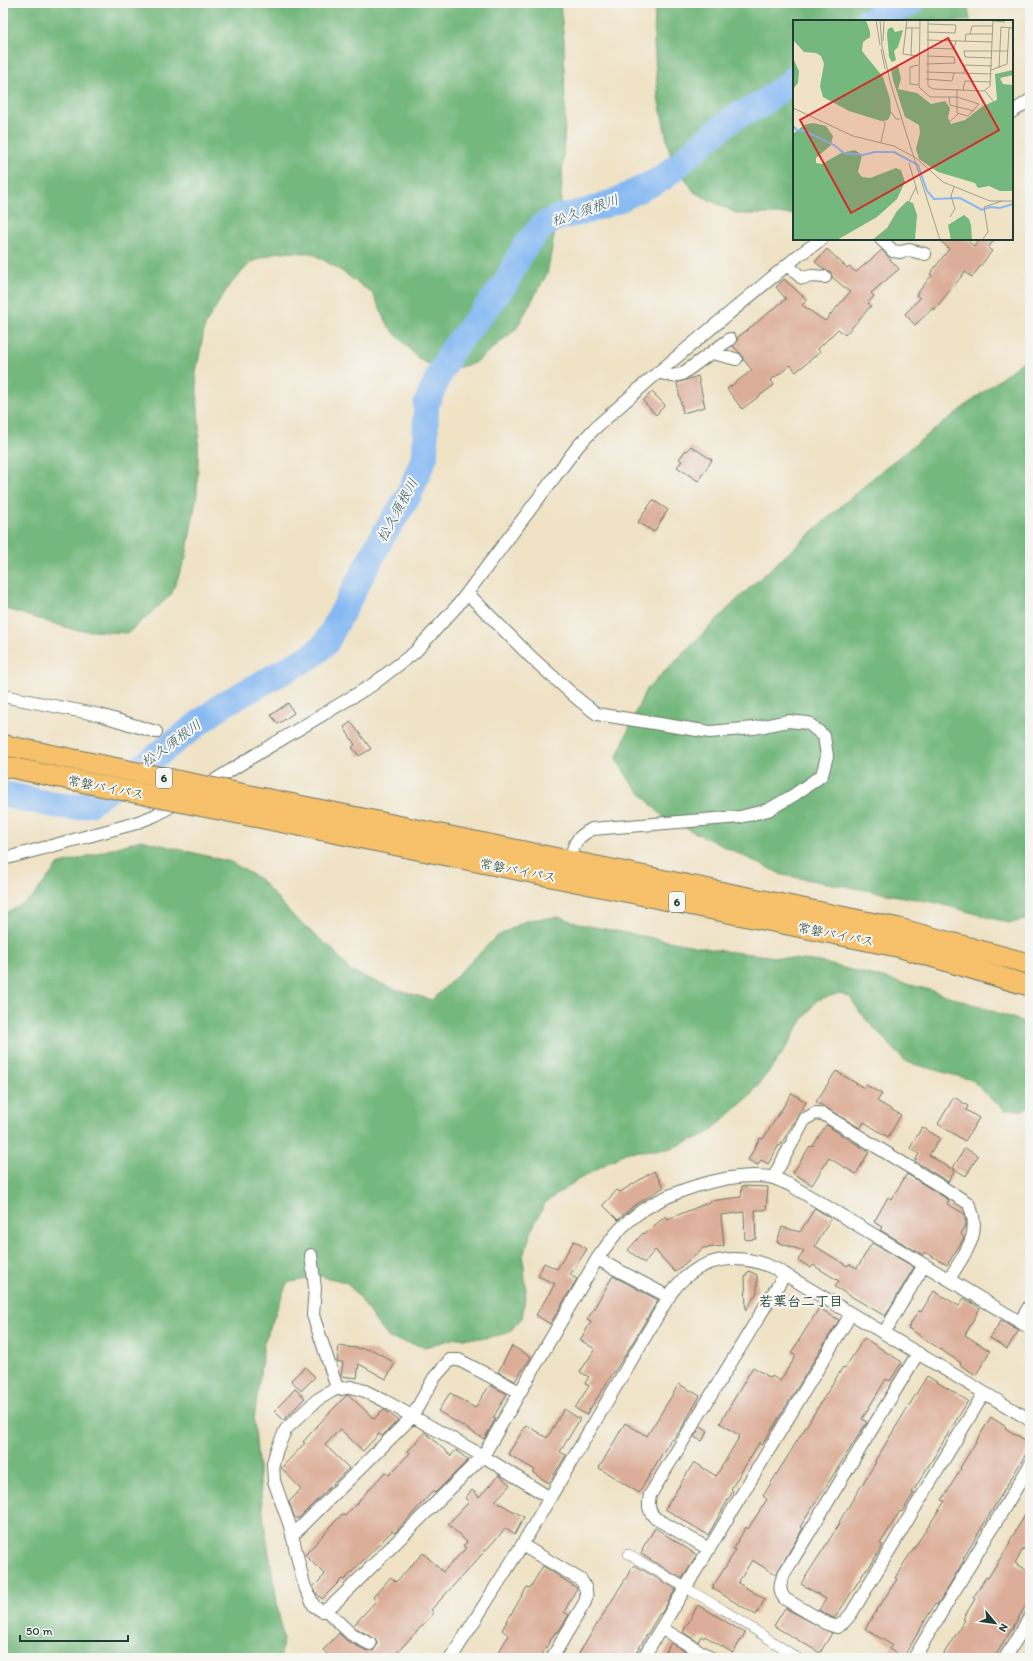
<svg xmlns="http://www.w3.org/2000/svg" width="1033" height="1661" font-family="Itim,'Klee One',sans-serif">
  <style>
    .forest { fill: #74b87e; stroke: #4a7a59 }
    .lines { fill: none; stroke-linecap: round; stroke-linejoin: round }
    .river { stroke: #86b9f3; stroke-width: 26 }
    .building { fill: #dcad98 }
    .pedestrian-casing { stroke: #687767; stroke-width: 10 }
    .minor-casing { stroke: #687767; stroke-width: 14 }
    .trunk-casing { stroke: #687767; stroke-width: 22 }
    .pedestrian { stroke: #fff; stroke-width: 9 }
    .minor { stroke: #fff; stroke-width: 12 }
    .trunk { stroke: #f6c16b; stroke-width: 20 }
    .trunk-bridge-casing { stroke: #687767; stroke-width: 22; stroke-linecap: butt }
    .trunk-bridge { stroke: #f6c16b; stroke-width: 20 }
    .labels { text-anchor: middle; stroke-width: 4; stroke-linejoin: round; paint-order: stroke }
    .shield { fill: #f6f6f2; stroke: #60746d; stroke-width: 1 }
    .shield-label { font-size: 12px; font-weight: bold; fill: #1f3d34 }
    .street-label { font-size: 13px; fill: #1f3d34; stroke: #f6f6f2 }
    .water-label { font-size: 14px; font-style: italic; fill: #395c64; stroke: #f6f6f2 }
    .neighbourhood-label { font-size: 14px; font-weight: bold; fill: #1f3d34; stroke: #f6f6f2 }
    .inset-river { fill: none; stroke: #86b9f3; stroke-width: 2 }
    .inset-road { fill: none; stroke: #9ca08b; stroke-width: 1 }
    .view { fill: #d62828; fill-opacity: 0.15; stroke: #d62828; stroke-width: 2 }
    .inset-edge { fill: none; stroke: #1f3d34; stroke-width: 2 }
  </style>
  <rect width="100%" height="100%" fill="#f6f6f2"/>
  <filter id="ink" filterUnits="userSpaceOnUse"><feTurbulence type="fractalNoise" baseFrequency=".025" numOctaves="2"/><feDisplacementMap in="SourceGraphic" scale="8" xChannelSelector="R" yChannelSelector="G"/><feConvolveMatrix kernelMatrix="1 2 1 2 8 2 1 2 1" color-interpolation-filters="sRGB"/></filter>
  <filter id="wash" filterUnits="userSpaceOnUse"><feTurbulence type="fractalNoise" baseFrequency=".012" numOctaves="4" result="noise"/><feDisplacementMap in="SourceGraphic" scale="16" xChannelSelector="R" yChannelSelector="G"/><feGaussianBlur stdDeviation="0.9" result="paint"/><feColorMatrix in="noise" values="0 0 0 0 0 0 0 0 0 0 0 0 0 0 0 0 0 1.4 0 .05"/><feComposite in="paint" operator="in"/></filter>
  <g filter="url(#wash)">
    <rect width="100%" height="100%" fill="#efe2c5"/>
    <path class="forest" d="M3,3H560L564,40L565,122L561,200L547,274L516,329L475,363L443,371L420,360L389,327L373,294L343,272L312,253L278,252L251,262L228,287L205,325L196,373L199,426L197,494L186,557L171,595L128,633L75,630L3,608Z
      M655,3H967L970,20V21H794V214H738L694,192L670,154L658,97L654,43Z
      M1030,356V919L1009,923L937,903L783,875L663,817L632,784L616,759L645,691L749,588L882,470Z
      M141,840L231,862L261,880L295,918L333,950L350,971L394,989L432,1000L496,937L527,920L560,917L584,925L716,950L820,962L934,991L1030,1024V1105L1023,1110H1006L991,1099L972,1080L906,1062L862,1015L850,997L840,993L817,1000L799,1025L782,1054L750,1096L707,1134L668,1149L627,1152L576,1181L545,1203L534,1225L523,1256L526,1290L522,1318L508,1333L486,1338H456L425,1347L389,1338L375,1321L360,1298L346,1282L320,1276L287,1283L264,1343L254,1421L264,1523L283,1639L281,1658H3V915L32,898L58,865Z"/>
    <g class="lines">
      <path class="river" d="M868,21L911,3
        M3,794L55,805L73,807L89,804L152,759L224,704L313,655L326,643L382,537L408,497L425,456L426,405L439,375L453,349L505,284L522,251L532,238L543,225L559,217L587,211L616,201L663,178L712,135L736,116L759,106L794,79"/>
    </g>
    <g id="blocks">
      <path class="building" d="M939,239H967L974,247L980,239H995L988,248L992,251L972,277L965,272L934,310L933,308L915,325L905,314L920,298L916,295L932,275L930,274L949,249Z
        M827,249L847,268L849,266L856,272L882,250L899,269L871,293L874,296L868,303L871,306L845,335L838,329L818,349L820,352L796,372L791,365L771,380L774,385L742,409L727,389L752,370L743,359L741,354L733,346L737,342V338L786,299L776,287L784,279L807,300L802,305L825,321L850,292L832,277L830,271L824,269L815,262Z
        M698,376L705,407L683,413L677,383Z
        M652,392L665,405L656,415L643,401Z
        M691,446L712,460L698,481L677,467L682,461L679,459L686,450L687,451Z
        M653,500L668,510L654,532L638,522Z
        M288,703L294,713L278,724L271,715Z
        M351,722L371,749L359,756L352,747L355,745L344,727Z
        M836,1071L864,1088L866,1085L882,1094L877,1101L901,1115L888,1137L864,1122L860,1128L816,1102Z
        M792,1093L806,1102L780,1146L779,1145L768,1164L761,1160L758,1165L748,1160L760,1138L763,1139Z
        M954,1097L968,1106L966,1110L979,1118L965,1141L938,1124Z
        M826,1125L869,1152L856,1174L829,1158L812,1185L793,1173L810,1146L812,1147Z
        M922,1127L940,1138L929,1155L955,1171L948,1182L915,1161L919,1154L910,1148Z
        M965,1148L978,1156L966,1176L953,1168Z
        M654,1171L664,1187L632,1207L618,1220L603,1205L617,1190L620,1192Z
        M907,1174L949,1200L947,1204L965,1214L966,1225L961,1234L964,1238L947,1265L925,1252L923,1255L880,1230L882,1227L874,1222L888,1197L891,1199Z
        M742,1186L768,1187L766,1210H755L756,1239L745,1240L744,1212L721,1215L724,1246L703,1248L675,1272L655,1250L644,1263L628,1250L643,1233L644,1234L666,1216L668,1219L710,1202V1201L741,1197Z
        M815,1208L831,1219L815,1246L847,1266L849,1264L857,1268L872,1243L914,1267L885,1316L835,1287L839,1281L813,1265L811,1268L798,1260L804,1251L777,1242L782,1227L800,1232Z
        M574,1241L587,1249L570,1275L577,1279L550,1324L536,1315L555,1284L538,1276L544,1263L557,1269Z
        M749,1271L757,1275V1292L746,1310L745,1277Z
        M613,1276L658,1300L627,1352L586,1415L575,1408L589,1386L585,1383L589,1377L580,1372L595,1349L580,1340L591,1322L587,1320Z
        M934,1291L959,1306L964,1298L980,1308L965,1335L990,1351L976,1375L960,1365L961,1363L908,1328L918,1311L921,1312Z
        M819,1308L839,1320L762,1445L759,1443L731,1489L733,1491L708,1535L665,1509L694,1462L716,1476L740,1436L720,1423L753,1367L771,1378L772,1376L780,1381L796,1356L791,1353Z
        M1001,1320L1019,1330L1007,1349L990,1338Z
        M864,1338L902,1362L890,1381L886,1379L862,1419L867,1422L800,1527L803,1528L776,1575L752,1560L738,1583L765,1599L756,1615L712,1588L736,1550L733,1549L746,1527L748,1529L767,1499L763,1496L843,1367L845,1368Z
        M339,1346L373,1350L395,1363L386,1379L359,1364L357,1378L341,1376L343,1362H337Z
        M512,1346L531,1357L515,1381L498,1372Z
        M305,1367L315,1377L301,1391L291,1380Z
        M927,1376L968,1401L912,1493H914L902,1512L900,1511L880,1544L883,1545L868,1569L867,1568L835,1618L831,1617L819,1610L826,1599L801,1584L840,1523L839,1522L876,1462L875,1461Z
        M679,1384L700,1396L681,1429L673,1440L671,1439L639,1493L599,1468L625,1423L647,1436Z
        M490,1385L507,1394L493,1418L496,1419L484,1439L438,1411L450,1393L475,1408Z
        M295,1389L305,1398L284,1420L274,1411Z
        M349,1395L374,1419L384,1409L398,1420L382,1436L379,1434L363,1451L340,1429L325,1445L349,1468L298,1519L294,1516L289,1502L301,1489L281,1468L305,1443L303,1442L327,1415L346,1396Z
        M564,1409L580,1419L560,1452L566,1455L549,1483L533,1473L535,1470L508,1454L526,1425L547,1438Z
        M991,1417L1006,1427L1005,1428L1030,1443V1447L963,1559L964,1560L949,1586L937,1605L935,1604L903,1658L889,1649L892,1645L865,1629L897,1579L895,1578L906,1560L945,1501L942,1500L961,1469L960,1468Z
        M701,1426L708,1431L702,1441L694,1437Z
        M425,1432L451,1456L456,1450L468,1460L435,1493L433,1491L395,1533L392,1531L344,1580L342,1579L322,1599L317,1594L313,1587L325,1575L305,1555L342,1514L345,1516L385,1472L389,1475L410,1453L408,1451Z
        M499,1475L510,1485L495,1501L524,1517L515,1534L506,1528L431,1610L434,1613L392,1658H332L323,1650L339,1633L347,1641L367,1651L374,1650L377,1644L376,1640L353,1626L376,1601L373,1597L391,1577L396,1582L423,1553L443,1572L466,1548L463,1546L467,1542L448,1524L469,1502L465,1498L472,1490L479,1497Z
        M1030,1507V1538L1015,1563L1030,1572V1598L1012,1629L994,1658H941L965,1620L963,1619L975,1599L973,1598L986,1577L988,1578L1010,1543L1009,1542Z
        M655,1528L697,1555L682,1579L641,1554L643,1550L642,1549Z
        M634,1565L676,1589L661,1614L660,1613L633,1658H576Z
        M543,1566L577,1588L564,1612L569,1615L558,1632L556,1631L540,1658H495L509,1635L502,1630L527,1587L530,1588Z
        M698,1605L745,1633L733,1653L705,1636L704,1638L701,1636L698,1642L683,1632Z
        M785,1608L832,1633L820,1653L774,1626Z
        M671,1643L690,1654L688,1658H662Z"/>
    </g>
  </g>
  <g filter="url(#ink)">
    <use href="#blocks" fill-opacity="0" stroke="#687767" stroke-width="1"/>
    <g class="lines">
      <g class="pedestrian-casing">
        <path id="pedestrian" d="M628,1554L724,1610L798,1658"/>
      </g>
      <g class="minor-casing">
        <path id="minor" d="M1012,112L1030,100
          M881,239L893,251L900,252L909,250L925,254
          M787,265L802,278L812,276L825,277
          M712,353L736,359
          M658,372L672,376L682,374L730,339
          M467,593L532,658L579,700L597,714L710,732L754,728L788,721L808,723L824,736L827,756L822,775L794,795L768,810L740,817L592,829C575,838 574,844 570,861
          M3,696L100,715L156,732
          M204,787L247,760L372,685L415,652L458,605L578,446L595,428L648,381L799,255L822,239
          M3,859L133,824L156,815L180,801
          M773,1178L805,1119L816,1113L823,1114L968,1203C984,1233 964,1254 949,1279
          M311,1255L315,1288L313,1315L337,1388
          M597,1259L669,1297
          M1020,1322L1030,1305
          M884,1333L924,1265
          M918,1353L784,1574C780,1583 778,1591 785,1599L828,1624L837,1627L844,1622L851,1614L984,1393
          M550,1498L483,1456L385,1401L365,1391L351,1387L340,1389L337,1388L317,1400L286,1429L277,1449L273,1463L274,1481L290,1526L304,1585L314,1606L322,1611L326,1610L337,1601L483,1456L597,1259C607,1245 617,1230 631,1219C661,1193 729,1171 769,1177C777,1178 785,1183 792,1186L1030,1328
          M292,1536L412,1417L434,1378L450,1360H459L520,1392
          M522,1545L581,1580C586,1587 588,1594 585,1602L552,1658
          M709,1549L655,1518C648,1510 648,1505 650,1495L785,1274
          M326,1610L351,1634L370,1644
          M661,1628L711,1658
          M451,1658L522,1545L671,1293C676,1287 680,1281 686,1277C712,1254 747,1255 776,1269L1030,1420
          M643,1658L851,1314
          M914,1658L1030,1465
          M1005,1658L1030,1617"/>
      </g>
      <g class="trunk-casing">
        <path id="trunk" d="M326,811L897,928L1030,964
          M321,830L899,947L1030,986"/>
      </g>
      <use href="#pedestrian" class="pedestrian"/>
      <use href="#minor" class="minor"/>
      <use href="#trunk" class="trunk"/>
      <g class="trunk-bridge-casing">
        <path id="trunk-bridge" d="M3,745L326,811
          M3,766L321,830"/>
      </g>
      <use href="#trunk-bridge" class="trunk-bridge"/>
    </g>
  </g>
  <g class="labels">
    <g class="shield">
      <rect x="156" y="768" width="16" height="20" rx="3"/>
      <rect x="669" y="892" width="16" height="20" rx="3"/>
    </g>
    <g class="shield-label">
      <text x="164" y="782">6</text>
      <text x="677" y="906">6</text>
    </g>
    <g class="street-label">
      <text transform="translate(106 787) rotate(11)" y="5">常磐バイパス</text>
      <text transform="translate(518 870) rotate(11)" y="5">常磐バイパス</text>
      <text transform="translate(836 934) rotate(11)" y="5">常磐バイパス</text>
    </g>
    <g class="water-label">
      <text transform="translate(585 210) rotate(-19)" y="5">松久須根川</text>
      <text transform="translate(397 510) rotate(-61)" y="5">松久須根川</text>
      <text transform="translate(171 743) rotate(-36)" y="5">松久須根川</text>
    </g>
    <g class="neighbourhood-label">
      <text x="801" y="1306">若葉台二丁目</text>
    </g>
  </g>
  <g transform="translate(793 20)">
    <rect width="220" height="220" fill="#efe2c5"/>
    <path d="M0,0H73L77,12V17L70,22L69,31L90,57L97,79L98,93L95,100L88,101L56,91L30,77L27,66L31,44L28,36L23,33L11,32L0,20ZM99,7L102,12L110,10L105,27L101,31L103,40L99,42L96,37L94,14L95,9ZM0,38L6,51L5,63L0,69ZM105,46L108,59L105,69L124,73L138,84L152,81L157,88L155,98L158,104L172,100L190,86L204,80L202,54L220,50V55L207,58L210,64L220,65V171H207L196,166L185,168L182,163L145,152L126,139L123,129L127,113L126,105L112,97L100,60L98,49ZM20,103L33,106L40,116L38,125L23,138V143L29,144L48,133L62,130L69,135L65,152L69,157L77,158L103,148L108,150L112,162L104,179L84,197L44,220H0V114L11,105ZM114,181L120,183L124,195L122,220H79L94,208L104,191ZM171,195L176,199L178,205L179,220H158L155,205Z" fill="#74b87e"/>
    <path class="inset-river" d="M0,106L4,110L12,111L41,125L51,133L70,135L82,132H101L125,145L134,171L141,179L167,178L189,190L197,187L207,188L220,184"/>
    <path class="inset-road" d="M83,0L87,25M87,0L89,26L98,65L147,220M114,0L110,34L125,36M127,0L126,67L137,77H164L186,84L175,96L164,93V69M135,0V66L140,69L191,71L197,66L200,0M200,1L212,2M112,8H126M134,12L162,13L163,5L135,4M177,14L179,6H200M134,20L199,22M90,21L91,0M172,21L173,14H200M134,28L161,29L163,21M88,29L92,49M118,36L119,8M199,38L172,37L171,31H215M133,44L162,43L161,37L134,36M206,48L208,7L220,8M198,50L214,44L216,8M133,52L198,54M171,53L172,45L199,46M133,59L159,61L161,53M125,65L117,64V47L125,45M170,70L172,61L197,62M192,71L201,82M156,77L157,85L181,91M0,88L60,116L101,126L123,138L150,162L197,181H220M155,103L165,94M88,122L92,104L83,83L86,81L92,84L103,99H107M116,143L125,174M157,197L162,189L158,176L161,167M81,220L92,214L105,196L111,192L123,167M189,220L195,212L191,187L209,181"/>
    <path class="view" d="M155,18L206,110L58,193L7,100Z"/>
    <rect width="220" height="220" class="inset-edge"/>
  </g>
  <rect width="1033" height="1661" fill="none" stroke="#f6f6f2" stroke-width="16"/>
  <g transform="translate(995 1623) rotate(119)" stroke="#f6f6f2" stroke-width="3" paint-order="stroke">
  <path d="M0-3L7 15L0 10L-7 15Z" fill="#1f3d34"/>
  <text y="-6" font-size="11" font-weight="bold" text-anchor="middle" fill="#1f3d34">N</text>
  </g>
  <path d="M20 1635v6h108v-6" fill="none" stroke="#1f3d34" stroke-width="2"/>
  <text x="26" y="1635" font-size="12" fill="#1f3d34" stroke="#f6f6f2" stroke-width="3" paint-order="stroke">50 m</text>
</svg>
